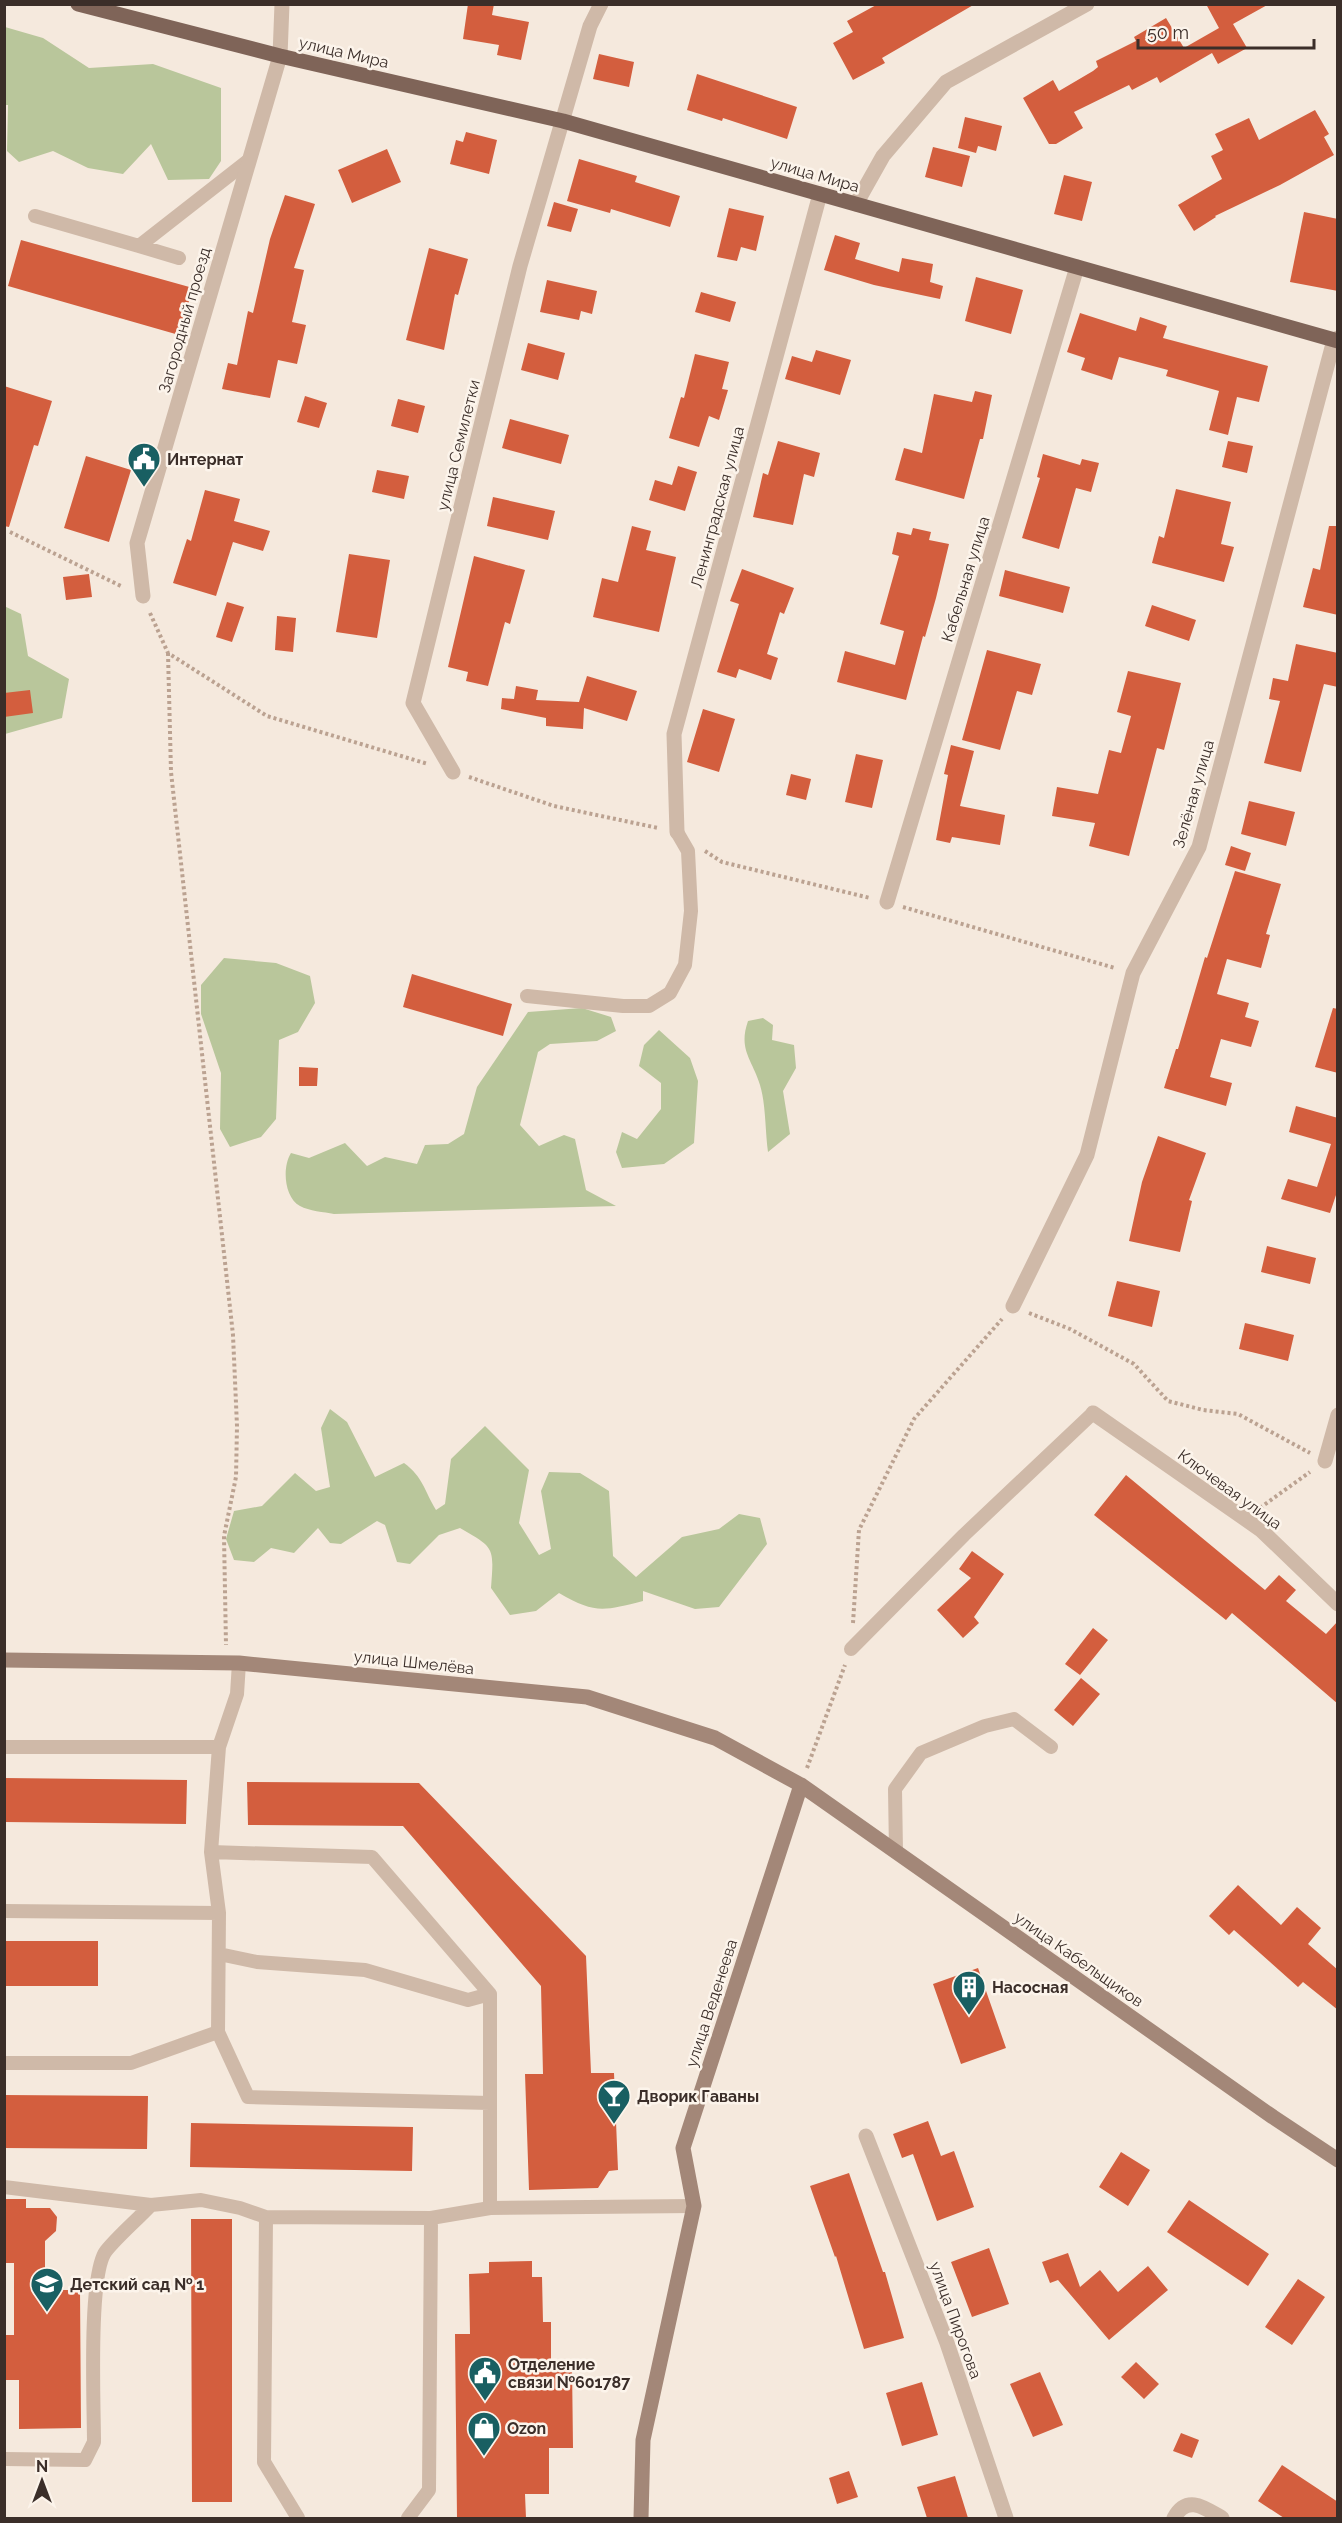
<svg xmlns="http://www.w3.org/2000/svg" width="1342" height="2523" font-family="Raleway,sans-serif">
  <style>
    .green { fill: #b9c69b }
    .building { fill: #d35e3e }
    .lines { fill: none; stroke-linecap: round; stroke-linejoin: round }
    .path { stroke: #bba291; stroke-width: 4; stroke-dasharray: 3 3; stroke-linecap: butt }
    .lane { stroke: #cfb9a8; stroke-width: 14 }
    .street { stroke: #cfb9a8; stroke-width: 15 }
    .secondary { stroke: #a38778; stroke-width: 15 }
    .primary { stroke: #7f6458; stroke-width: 15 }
    .labels { text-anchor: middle; stroke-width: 5; stroke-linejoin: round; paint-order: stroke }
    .street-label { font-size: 16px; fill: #3b2e29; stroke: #fcf4eb }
    .poi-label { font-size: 16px; font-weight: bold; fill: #3b2e29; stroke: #fcf4eb; text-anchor: start }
  </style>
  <rect width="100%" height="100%" fill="#f5e9dd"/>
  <path class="green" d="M5,27L43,38L89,68L153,64L221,88V161L209,179L168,180L151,144L123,174L88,168L53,151L19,162L7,151L8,105H5Z
    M4,606L21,614L28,656L69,679L62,718L5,734Z
    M224,958L276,963L310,976L315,1003L298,1032L279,1040L276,1119L261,1137L230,1147L220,1129L221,1073L201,1014V985Z
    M582,1008L611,1017L616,1031L597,1041L550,1044L538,1052L520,1125L539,1146L564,1135L575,1139L586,1190L616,1206L334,1214C324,1212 309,1211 300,1206C284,1197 282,1167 291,1153L309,1158L345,1143L367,1166L385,1157L417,1164L425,1145L448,1144L464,1134L477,1087L528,1012Z
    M763,1018L773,1025L772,1040L794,1045L796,1068L783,1091L790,1134L768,1152C765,1130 766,1105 760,1085C752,1059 738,1050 748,1021Z
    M659,1030L690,1058L698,1081L694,1143L664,1164L622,1168L616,1152L622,1132L637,1139L661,1109V1083L639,1066L644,1045Z
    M330,1409L347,1422L375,1477L404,1463C423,1477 424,1490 436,1510L445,1504L451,1459L485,1426L529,1470L519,1523L539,1555L551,1549L541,1491L549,1472L580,1473L609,1491L613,1556L636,1577L682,1537L719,1529L739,1514L760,1518L767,1544L719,1607L695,1609L643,1591V1601C603,1611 595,1614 559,1593L536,1611L510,1615L491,1588C494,1547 495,1548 460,1528L439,1535L410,1564L397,1562L385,1525L377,1521L341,1544L330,1543L318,1528L294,1553L271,1548L254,1562L234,1560L226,1539L234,1511L262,1506L295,1473L316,1491L330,1487L321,1428Z"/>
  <path class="building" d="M468,4H494L492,15L529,22L521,60L497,55L499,45L463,39Z
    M878,4H975L882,58L885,63L853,80L833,43L853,32L847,21Z
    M1206,4H1269L1233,24L1247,48L1218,64L1212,53L1160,83L1157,77L1132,90L1129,85L1074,112L1083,128L1056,144H1049L1023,98L1053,80L1059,91L1093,71L1098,67L1096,61L1136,41L1134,37L1166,18L1184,48L1219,28Z
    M599,54L634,62L629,87L593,79Z
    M697,74L797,107L787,139L723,118L722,121L687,110Z
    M1315,110L1329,134L1324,137L1334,155L1280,185L1215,216L1216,217L1194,231L1178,205L1222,179L1211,156L1223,150L1215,134L1249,118L1259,140Z
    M965,117L1002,126L996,151L978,146L976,153L958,148Z
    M466,132L497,140L489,174L450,164L456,140L463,142Z
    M933,147L970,156L962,187L925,177Z
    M387,149L401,182L352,203L338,170Z
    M579,159L637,176L635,182L680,196L670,227L611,209L610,213L567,201Z
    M1064,175L1092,182L1082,221L1054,214Z
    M285,195L315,204L294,268L304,270L292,322L306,325L297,364L278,360L270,398L222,389L228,363L237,365L248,311L253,313L270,239Z
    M554,202L578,209L571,232L547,226Z
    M729,208L764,216L756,251L741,247L737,261L717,257Z
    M1304,212L1338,219V291L1290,282Z
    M835,235L860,243L855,259L899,272L902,258L933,264L930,282L943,286L940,299L874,285L824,270Z
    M21,240L193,288L179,335L8,286Z
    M429,248L468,259L458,295L455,294L444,350L406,340Z
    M976,277L1023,290L1011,334L965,321Z
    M547,280L597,291L592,314L581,311L579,320L540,312Z
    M701,292L736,302L730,322L695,312Z
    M1080,313L1136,331L1140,317L1167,326L1163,338L1268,366L1259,402L1237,397L1228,435L1209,430L1219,391L1166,376L1168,370L1119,357L1112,380L1081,370L1085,358L1067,352Z
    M528,343L565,353L558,380L521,370Z
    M816,350L851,360L840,395L785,379L792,356L812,362Z
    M695,354L729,362L722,389L728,390L719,420L709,416L699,447L669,438L681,397L684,398Z
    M4,386L52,401L38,446L34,445L9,527L4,526Z
    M975,391L992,395L983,439H980L964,499L895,480L904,448L922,453L934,394L972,402Z
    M305,396L327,403L319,428L297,422Z
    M398,399L425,406L418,433L391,426Z
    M510,419L569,435L561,464L502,448Z
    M778,441L820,453L814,477L804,474L793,525L753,517L763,473L768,475Z
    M1228,441L1253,446L1247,473L1222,467Z
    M1043,454L1080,465L1082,459L1099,463L1091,492L1076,488L1059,549L1022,538L1040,478L1037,477Z
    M86,456L131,470L109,542L64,528Z
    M678,466L697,472L685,511L649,500L655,480L672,485Z
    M377,470L409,476L404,499L372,492Z
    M1176,489L1231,502L1221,544L1234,547L1224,582L1152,563L1159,536L1164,538Z
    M205,490L240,499L234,521L270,531L263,551L233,542L216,596L173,583L187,539L191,541Z
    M493,497L555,511L548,540L487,526Z
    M632,526L651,531L646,550L676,557L659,632L593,617L602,578L618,582Z
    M1329,526H1338V615L1303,607L1313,568L1320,570Z
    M913,528L931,532L929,540L949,544L936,598L925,637L923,636L906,700L837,682L845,651L895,665L904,631L880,624L899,556L892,554L897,532L911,535Z
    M349,554L390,560L377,638L336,632Z
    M474,556L525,570L510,624L505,622L488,686L466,681L468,672L448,667Z
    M742,569L794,588L784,614L780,612L767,654L778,658L771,680L739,669L736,678L717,672L739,604L730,601Z
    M1005,570L1070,587L1063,613L999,596Z
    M89,574L92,597L66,600L63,577Z
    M227,602L244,607L232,642L216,637Z
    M1152,605L1196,620L1189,641L1145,626Z
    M277,616L296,618L293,652L275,650Z
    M1296,644L1338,653V687L1324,684L1301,772L1264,763L1280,701L1269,699L1273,678L1288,681Z
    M987,650L1041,664L1032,695L1017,691L1000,750L962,740Z
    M1128,671L1181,683L1164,750L1157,748L1129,856L1089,846L1095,823L1052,816L1057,787L1098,794L1109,750L1121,753L1131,716L1117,712Z
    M587,676L637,691L627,721L584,708L583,729L546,726V718L501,709L502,698L514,699L516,686L538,690L536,700L579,702Z
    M30,690L33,713L4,717V693Z
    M703,709L735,719L719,772L687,762Z
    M951,745L974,751L960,806L1005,815L1000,845L952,837L950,843L936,840L948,775L944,774Z
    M856,754L883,760L872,808L845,802Z
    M791,774L811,779L806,800L786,795Z
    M1249,801L1295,812L1286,846L1241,834Z
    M1231,846L1251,853L1245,871L1225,865Z
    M1235,871L1281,884L1266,934L1270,935L1261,968L1227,959L1217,994L1249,1003L1245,1017L1259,1021L1251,1047L1221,1039L1210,1077L1232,1083L1226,1106L1164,1088L1176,1049H1178L1205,957L1207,958Z
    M412,974L512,1004L503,1036L403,1007Z
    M1333,1008L1338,1009V1073L1315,1067Z
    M299,1067L318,1068L317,1086H299Z
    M1296,1106L1338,1118V1189L1330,1213L1281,1199L1288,1179L1317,1187L1331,1144L1289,1132Z
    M1158,1136L1206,1153L1189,1200L1192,1201L1180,1252L1129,1241L1142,1182Z
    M1267,1246L1316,1258L1310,1284L1261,1272Z
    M1117,1281L1160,1291L1152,1327L1108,1316Z
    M1245,1323L1294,1335L1288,1361L1239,1349Z
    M1126,1475L1265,1590L1279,1575L1296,1590L1286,1601L1326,1634L1338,1621V1704L1232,1613L1226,1620L1094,1515Z
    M972,1551L1004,1574L974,1617L979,1623L963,1638L937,1610L971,1578L959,1569Z
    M1093,1628L1108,1640L1080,1675L1065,1664Z
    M1081,1678L1100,1694L1073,1726L1054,1710Z
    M4,1778L187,1780L186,1824L4,1822Z
    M247,1782L419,1783L586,1956L591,2073H614L618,2170L609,2171L598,2188L529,2190L525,2074H543L541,1986L403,1826L248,1825Z
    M1238,1885L1281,1925L1297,1907L1321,1928L1308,1944L1338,1970V2010L1303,1982L1298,1987L1234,1930L1229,1935L1209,1916Z
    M4,1941H98V1986H4Z
    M978,1968L1006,2048L961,2064L933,1984Z
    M4,2095L148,2096L147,2149L4,2148Z
    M928,2121L941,2156L954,2151L974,2207L937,2221L913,2154L902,2158L893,2134Z
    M191,2123L413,2127L412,2171L190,2167Z
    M1121,2152L1150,2170L1128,2206L1099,2187Z
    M849,2173L883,2272H885L904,2338L864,2349L836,2256L835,2257L810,2186Z
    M4,2199H26V2208H50L57,2217L56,2231L45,2241V2290H80L81,2428L19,2429V2380H4V2335H14V2263H4Z
    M1189,2200L1269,2254L1248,2286L1167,2232Z
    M191,2219H232V2502H192Z
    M989,2248L1009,2304L972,2317L951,2262Z
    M1068,2253L1080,2287L1100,2270L1118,2292L1148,2266L1168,2290L1109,2340L1058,2280L1050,2283L1042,2262Z
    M532,2261V2277H542L543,2322H551V2365H572L573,2448H549V2494H525L526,2518H457L455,2334H470L469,2274L489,2273V2262Z
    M1298,2279L1325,2297L1292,2345L1265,2327Z
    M1136,2362L1159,2384L1144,2399L1121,2377Z
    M1040,2372L1063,2425L1033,2437L1010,2384Z
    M922,2382L938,2435L902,2446L886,2393Z
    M1181,2433L1199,2440L1192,2458L1173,2451Z
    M1282,2465L1338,2502V2518H1284L1258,2501Z
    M849,2471L858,2497L837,2504L829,2478Z
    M955,2476L968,2518H927L917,2487Z"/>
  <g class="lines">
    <path class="path" d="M10,532L123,587
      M150,613L168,653L267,716L428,764
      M168,653L171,772L233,1335L237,1426L236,1477L224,1536L226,1645
      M469,777L554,806L658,828
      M705,851L722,862L870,898
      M903,907L1115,968
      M1029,1313L1070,1329L1134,1364L1168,1401L1203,1410L1238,1414L1310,1453
      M1260,1508L1310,1472
      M853,1623L859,1530L914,1419L1002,1319
      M807,1768L845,1665"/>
    <path class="lane" d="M35,216L139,246L249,160
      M139,246L179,258
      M527,996L623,1006H649L670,993L685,965L691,911L688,851L677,832
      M851,1649L964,1535L1093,1413
      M4,1747H219
      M211,1852L372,1857L490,1994V2103L248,2097L218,2032L219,1913L211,1852L219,1747L237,1694L239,1663
      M896,1852L895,1789L921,1753L985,1726L1014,1719L1051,1747
      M4,1911L219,1913
      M219,1954L257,1962L365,1970L468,2000L490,1994
      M4,2063H131L218,2032
      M4,2187L151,2205L201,2200L240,2208L266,2217
      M490,2208V2103
      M4,2459L85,2460L94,2442C94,2407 88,2274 106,2251C118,2236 137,2220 151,2205
      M298,2518L264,2462L266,2217L431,2218L490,2208L694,2206
      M408,2518L429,2490L431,2218"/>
    <path class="street" d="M856,204L883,156L946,82L1087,4
      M143,596L137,543L280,56L282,4
      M453,772L413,703L520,266L590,26L601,4
      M677,832L674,734L820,194
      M887,902L1077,267
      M1013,1306L1087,1155L1133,973L1199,847L1334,340L1338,338
      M1093,1413L1261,1530L1338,1604
      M1325,1461L1338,1415
      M866,2136L947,2343L1006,2518
      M1174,2518C1187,2494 1205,2508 1222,2518"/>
    <path class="secondary" d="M4,1660L239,1663L587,1697L715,1738L801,1785L1273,2117L1338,2160
      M641,2518L643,2440L694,2206L683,2148L801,1785"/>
    <path class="primary" d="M78,4L280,56L563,121L1338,341"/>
  </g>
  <defs>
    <g id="civic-pin" transform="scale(1.725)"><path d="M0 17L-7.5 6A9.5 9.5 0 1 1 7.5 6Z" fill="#195f62" stroke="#fcf4eb"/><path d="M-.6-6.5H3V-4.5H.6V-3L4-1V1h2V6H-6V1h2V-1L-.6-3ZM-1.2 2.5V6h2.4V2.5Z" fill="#fff"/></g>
    <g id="building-pin" transform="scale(1.725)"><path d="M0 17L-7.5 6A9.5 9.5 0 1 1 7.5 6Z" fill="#195f62" stroke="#fcf4eb"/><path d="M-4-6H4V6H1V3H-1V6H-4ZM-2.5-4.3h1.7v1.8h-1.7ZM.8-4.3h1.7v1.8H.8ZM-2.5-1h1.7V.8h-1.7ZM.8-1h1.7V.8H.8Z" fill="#fff"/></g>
    <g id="bar-pin" transform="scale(1.725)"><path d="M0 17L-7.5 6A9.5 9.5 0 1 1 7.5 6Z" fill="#195f62" stroke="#fcf4eb"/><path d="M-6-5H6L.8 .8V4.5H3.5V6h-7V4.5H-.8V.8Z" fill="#fff"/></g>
    <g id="school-pin" transform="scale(1.725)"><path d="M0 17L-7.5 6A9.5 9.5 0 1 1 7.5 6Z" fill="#195f62" stroke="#fcf4eb"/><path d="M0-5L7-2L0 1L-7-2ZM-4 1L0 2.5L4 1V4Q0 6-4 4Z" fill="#fff"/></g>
    <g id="shop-pin" transform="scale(1.725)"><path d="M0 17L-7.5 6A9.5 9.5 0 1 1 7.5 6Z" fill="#195f62" stroke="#fcf4eb"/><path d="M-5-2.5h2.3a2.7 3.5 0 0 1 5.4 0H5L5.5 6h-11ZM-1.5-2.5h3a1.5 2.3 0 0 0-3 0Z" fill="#fff"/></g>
  </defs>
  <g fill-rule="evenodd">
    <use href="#civic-pin" x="144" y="459"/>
    <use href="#building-pin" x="969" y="1987"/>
    <use href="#bar-pin" x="614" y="2096"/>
    <use href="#school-pin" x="47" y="2284"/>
    <use href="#civic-pin" x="485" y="2373"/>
    <use href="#shop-pin" x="484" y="2428"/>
  </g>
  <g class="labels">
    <g class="street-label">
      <text transform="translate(344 52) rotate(13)" y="6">улица Мира</text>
      <text transform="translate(815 174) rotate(16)" y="6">улица Мира</text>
      <text transform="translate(184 320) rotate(-74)" y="6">Загородный проезд</text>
      <text transform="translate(458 445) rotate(-76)" y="6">улица Семилетки</text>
      <text transform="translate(717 507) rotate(-75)" y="6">Ленинградская улица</text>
      <text transform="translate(965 579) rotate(-73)" y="6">Кабельная улица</text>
      <text transform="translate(1193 794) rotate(-74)" y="6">Зелёная улица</text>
      <text transform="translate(1230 1489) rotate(36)" y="6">Ключевая улица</text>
      <text transform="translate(414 1662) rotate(6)" y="6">улица Шмелёва</text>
      <text transform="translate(1079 1959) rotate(35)" y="6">улица Кабельщиков</text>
      <text transform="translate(711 2003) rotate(-72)" y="6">улица Веденеева</text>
      <text transform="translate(956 2320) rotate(70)" y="6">улица Пирогова</text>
    </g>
    <g class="poi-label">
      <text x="167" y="465">Интернат</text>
      <text x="992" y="1993">Насосная</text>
      <text x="637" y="2102">Дворик Гаваны</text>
      <text x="70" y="2290">Детский сад № 1</text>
      <text x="508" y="2370">Отделение<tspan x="508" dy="18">связи №601787</tspan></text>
      <text x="507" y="2434">Ozon</text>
    </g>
  </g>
  <rect width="1342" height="2523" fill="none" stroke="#3b2e29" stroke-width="12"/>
  <g transform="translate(42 2481)" stroke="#fcf4eb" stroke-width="4.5" paint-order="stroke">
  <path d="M0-4.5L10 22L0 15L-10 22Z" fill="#3b2e29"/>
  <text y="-9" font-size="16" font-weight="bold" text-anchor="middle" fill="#3b2e29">N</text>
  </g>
  <path d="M1138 39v9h176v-9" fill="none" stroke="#3b2e29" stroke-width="3"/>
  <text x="1147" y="39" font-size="18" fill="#3b2e29" stroke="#fcf4eb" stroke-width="4.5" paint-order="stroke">50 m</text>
</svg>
